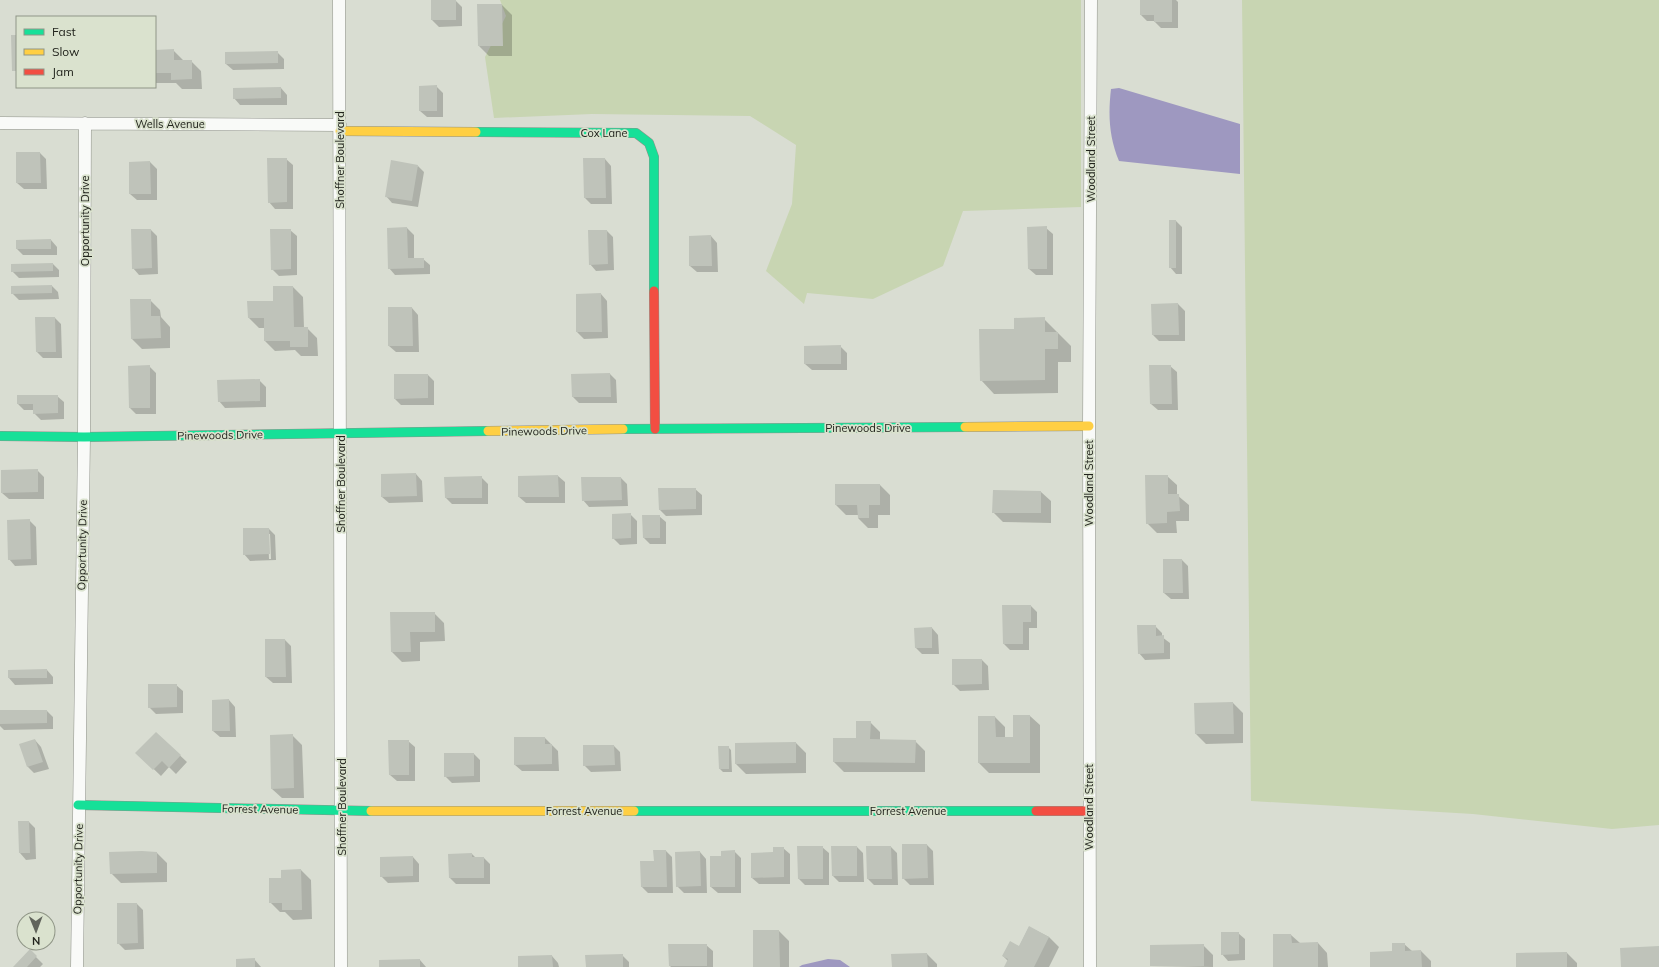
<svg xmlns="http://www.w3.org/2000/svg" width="1659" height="967" font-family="Mulish,sans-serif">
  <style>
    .green { fill: #c8d5b2 }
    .water { fill: #9e98c0 }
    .shadow { fill: #0003; fill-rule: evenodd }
    .building { fill: #bfc3ba }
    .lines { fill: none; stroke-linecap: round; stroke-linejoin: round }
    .street-casing { stroke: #8f928a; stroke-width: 13 }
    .fast-casing { stroke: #8f928a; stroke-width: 10 }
    .slow-casing { stroke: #8f928a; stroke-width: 10 }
    .jam-casing { stroke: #8f928a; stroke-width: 10 }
    .street { stroke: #f9faf8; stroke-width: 12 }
    .fast { stroke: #16e098; stroke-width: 9 }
    .slow { stroke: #ffcf43; stroke-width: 9 }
    .jam { stroke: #f24e42; stroke-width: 9 }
    .labels { text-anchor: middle; stroke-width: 3.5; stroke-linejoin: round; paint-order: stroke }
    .street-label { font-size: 11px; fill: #21231c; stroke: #dae2ce }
  </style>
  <rect width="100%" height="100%" fill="#d9ddd2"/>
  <path class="green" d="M500,0H1081V207L963,211L943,266L873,299L807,293L804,304L766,271L792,204L796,145L750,116L592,114L494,118L485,57L506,16Z
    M1242,0H1659V825L1612,829L1473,814L1251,801Z"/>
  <path class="water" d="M1119,88L1240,124V174L1119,161C1109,137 1108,115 1111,89Z
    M828,959L840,960L850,967H799L802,965Z"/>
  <path class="shadow" d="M455,0L462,7V26L439,27L432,20Z
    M1141,0H1176L1178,2V28H1161L1154,21H1147L1141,15Z
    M502,5L512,15V56H489L479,46Z
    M173,50L183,60L191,61L201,71L202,89H182L176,83H155V51Z
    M277,52L284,59V69L233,70L226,64Z
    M436,86L443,93V117H427L420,111Z
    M281,88L287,95V105H240L234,98Z
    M40,153L46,159L47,189H24L17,183Z
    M286,159L293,165V209H275L269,202Z
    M605,159L611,166L612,204H591L585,198Z
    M150,162L157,169V200H137L130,194Z
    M418,166L424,172L418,207L392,203L386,196Z
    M1176,221L1182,227V274H1176L1170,267Z
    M407,228L414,235V259H423L430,265V274L395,275L389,268Z
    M1046,228L1053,234V275H1036L1029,269Z
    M151,230L157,236L158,274L139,275L133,268Z
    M290,230L297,236V275L279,276L272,269Z
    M607,231L613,237L614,270L596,271L590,264Z
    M711,236L717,243L718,272H697L690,266Z
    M51,240L57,247V255H23L17,249Z
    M53,264L59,270V277L19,278L12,271Z
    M52,286L58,292L59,299L19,300L12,293Z
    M274,287H293L303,297L304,328H307L317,338L318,356H301L295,350L275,351L265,341V328H259L249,318L274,302Z
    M601,294L607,301L608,338L584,339L577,332V295Z
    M150,300L160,310L161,317L170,327V348L142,349L132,339Z
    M1178,304L1185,311V341H1159L1153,335Z
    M412,308L418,315L419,352H396L389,346Z
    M55,318L61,324L62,358H43L37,352Z
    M1044,319L1071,346V362H1058V393L994,394L981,380L1014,330Z
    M840,346L847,353V370H812L805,364Z
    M149,366L156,373V414H136L130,408Z
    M1170,366L1177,372L1178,410H1158L1151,404Z
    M610,374L616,380L617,403H579L573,397Z
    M428,375L434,381V405H401L395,399Z
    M259,380L266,387V407L225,408L219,401Z
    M57,396L64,402V419L41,420L34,413V410H24L18,404Z
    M37,470L44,477V499H9L2,493Z
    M416,474L422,481L423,502L389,503L382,497Z
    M558,476L565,482V503H526L519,497V477Z
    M1167,476L1177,485V495L1189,505V521H1176L1177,533H1157L1147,523Z
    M481,477L488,484V504H452L446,498Z
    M621,478L627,484L628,506L589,507L583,500Z
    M880,485L890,495V515H878V528H868L858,518V515H846L836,505Z
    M695,489L702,495V515L666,516L660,510Z
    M994,491L1041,492L1051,501V523L1003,522L993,512Z
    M630,514L637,521V544L620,545L613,538Z
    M659,516L666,522V544H650L644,538Z
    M29,520L36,527L37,565L15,566L9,559Z
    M269,529L275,535L276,560L250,561L244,554ZM268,534H270L271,559H269Z
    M1182,560L1188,566L1189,599H1171L1164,593Z
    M1031,606L1037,612V628H1029V650H1010L1004,644Z
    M391,613H434L444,623L445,641L420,642V661L402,662L392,652Z
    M1155,626L1162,633V637L1170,643V659L1145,660L1139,653Z
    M932,628L938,635L939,654H922L916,648Z
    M285,640L291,646L292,683H273L266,677Z
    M982,660L988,666L989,690L960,691L953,684Z
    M47,670L53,677V684L15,685L9,678V671Z
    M176,685L183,691V713L156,714L149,707Z
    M229,700L235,707L236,737H220L213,731Z
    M1233,703L1243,713V743L1206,744L1196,734Z
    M0,711H47L53,717V729L4,730L0,726Z
    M1030,716L1040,725V773H989L979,763L995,717L1005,727V738H1014Z
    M870,722L880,732V740L915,741L925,751V772H844L834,762L857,739Z
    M156,733L187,762L176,774L169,767L161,776L137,753Z
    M292,735L302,745L304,798H282L272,789Z
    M545,738L558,751L559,771H522L515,765Z
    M35,740L41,747L49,769L34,773L28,767L21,745Z
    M408,741L415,747V781H397L390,775Z
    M796,743L806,753V773L746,774L736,764Z
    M614,746L620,752L621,771L591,772L584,765Z
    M728,747L731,750L732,772H723L720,769Z
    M474,754L480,760V782L452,783L445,776Z
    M19,822H29L35,828L36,859L26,860L20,853Z
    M927,845L933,851L934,885H910L903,878Z
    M822,847L829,853V885H805L799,879Z
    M857,847L863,853L864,882H839L833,876Z
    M891,847L897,853L898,885H874L868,879Z
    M783,848L790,854V884H759L752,878L774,853Z
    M666,851L672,857L673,893H648L642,887L655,862Z
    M734,851L741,858V893H718L711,887L722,856Z
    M700,852L706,859L707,893H684L677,886Z
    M157,853L167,863V882L121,883L111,873Z
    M472,854L476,858H484L490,864V884H456L450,878Z
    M413,857L419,864V882L388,883L381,876Z
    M301,870L311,880L312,919L293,920L285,912H280L270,902L282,879Z
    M137,904L143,910L144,949L125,950L118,943Z
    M1029,927L1049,937L1059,947L1049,967H1005L1008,961L1003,956L1019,947Z
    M779,931L789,941V967H754Z
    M1238,933L1245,939V960L1228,961L1222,954Z
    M1291,935L1300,943H1318L1327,953L1328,967H1274Z
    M1404,944L1412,951H1421L1431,961V967H1371Z
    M706,945L713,951V967H671L670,966Z
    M1203,945L1213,955V967L1151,966Z
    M30,951L43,964L40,967H14Z
    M1567,953L1577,963V967H1517Z
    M927,954L937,964V967H893Z
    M622,955L629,962V967H587Z
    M552,956L558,963L559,967H519Z
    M254,959L261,967H237Z
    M420,960L426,967H380Z"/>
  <path class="building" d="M431,0H456V20H431Z
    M1140,0H1172V22H1154V15H1140Z
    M477,4H502L503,46H478Z
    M11,35H17V71H12Z
    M174,49V60H192V79L171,80V73H155V50Z
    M278,51V63L225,64V52Z
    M437,85V111H419V86Z
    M281,87V98L233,99V88Z
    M16,152H40L41,183H16Z
    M267,158H287V202L268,203Z
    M583,158H605L606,198H584Z
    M391,160L418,165L412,201L385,197Z
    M150,161L151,194H129V162Z
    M1169,220H1176V268H1169Z
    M1047,226V269H1028L1027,227Z
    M407,227L408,258H424V268L388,269L387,228Z
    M131,229H151L152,268L132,269Z
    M270,229H291V269L271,270Z
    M588,230H607L608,264L589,265Z
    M711,235L712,266H689V236Z
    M51,239V249H16V240Z
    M53,263V271L11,272V264Z
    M52,285V293L11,294V286Z
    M273,286H293L294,327H308V347H290V341H264V318H248L247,301H273Z
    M601,293L602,332H576V294Z
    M130,299H151V316H160L161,338L131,339Z
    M1178,303L1179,335H1152L1151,304Z
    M388,307H412L413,346H388Z
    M35,317H55L56,352H36Z
    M1045,317V332H1058V349H1045V380L980,381L979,329H1014V318Z
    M841,345V364H804V346Z
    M150,365V408H129L128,366Z
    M1149,365H1171L1172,404H1150Z
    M610,373L611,397H572L571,374Z
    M394,374H428V398L394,399Z
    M260,379V401L218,402L217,380Z
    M17,395H58V413L33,414V404H17Z
    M38,469V492L1,493V470Z
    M416,473L417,496L381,497V474Z
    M558,475L559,497H518V476Z
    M1145,475H1168V494H1179L1180,511L1167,512V523L1146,524Z
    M482,476V498H445L444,477Z
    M581,477H621L622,500L582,501Z
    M835,484H880V505H869V518H858L857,505H835Z
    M658,488H696V509L659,510Z
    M993,490L1041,491V513H992Z
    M631,513V538L612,539V514Z
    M642,515H660V538H643Z
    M30,519L31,559L8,560L7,520Z
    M243,528H269L270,554L243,555Z
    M1163,559H1182L1183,593H1163Z
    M1002,605H1031V622H1023V644H1003Z
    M390,612H435V632H410L411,652H391Z
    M1137,625H1156V636L1164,635V653L1138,654Z
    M932,627V648H915L914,628Z
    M265,639H285L286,677H265Z
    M952,659H982V684L952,685Z
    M47,669V678H8V670Z
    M148,684H177V707L148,708Z
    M229,699L230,731H212V700Z
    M1233,702L1234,734H1195L1194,703Z
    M0,710H47V723L0,724Z
    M1013,715H1030V763H978V716H995L996,737H1013Z
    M856,721H871L870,739L916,740L915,763L833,762V738H856Z
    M156,732L181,755L169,768L162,761L153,770L135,753Z
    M293,734L294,788L271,789L270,735Z
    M514,737H545V744H552V764L514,765Z
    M35,739L43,762L27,767L19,744Z
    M388,740H409V775H389Z
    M796,742V763L735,764V743Z
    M583,745H614L615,765L583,766Z
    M718,746H729V769H719Z
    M444,753H474V776L444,777Z
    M18,821H29L30,853H19Z
    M902,844H927L928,878L902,879Z
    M797,846H823V879H798Z
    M831,846H857V876H832Z
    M866,846H891L892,879H867Z
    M773,847H784V877L751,878V853L773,852Z
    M653,850H666L667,887H641L640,861H654Z
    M735,850V887H710V856H721V851Z
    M142,851L157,852V873L110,874L109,852Z
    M700,851L701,886L676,887L675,852Z
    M472,853V857H484V878H449L448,854Z
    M413,856V876L380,877V857Z
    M301,869L302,910H282V903H269V878H281V870Z
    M117,903H137L138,943L117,944Z
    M1029,926L1049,937L1034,967H1004L1008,959L1002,956L1010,941L1019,946Z
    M753,930H779L780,967H753Z
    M1221,932H1239V954L1221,955Z
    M1273,934H1291L1292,943L1318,942V967H1273Z
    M1392,943H1405V951L1421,950L1422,967H1370V952L1392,951Z
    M668,944H707V966H669Z
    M1204,944V966H1150V945Z
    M1659,946V967H1621L1620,948Z
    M30,949L37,956L27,967H13Z
    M1567,952V967H1516V953Z
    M927,953L928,967H892L891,954Z
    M623,954V967H586L585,955Z
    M552,955L553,967H518V956Z
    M255,958V967H236V959Z
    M420,959V967H379V960Z"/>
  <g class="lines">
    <g class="street-casing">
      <path id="street" d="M339,0L341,967
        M0,123L340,125
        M77,967L84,437L85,123
        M1090,967L1089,426L1091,0"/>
    </g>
    <g class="fast-casing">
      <path id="fast" d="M476,132L636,133L649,143L654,157V291
        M623,429L965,427
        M0,436L84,437L488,431
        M78,805L371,811
        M634,811H1036"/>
    </g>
    <g class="slow-casing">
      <path id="slow" d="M340,131L476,132
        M965,427L1089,426
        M488,431L623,429
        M371,811H634"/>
    </g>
    <g class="jam-casing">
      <path id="jam" d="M654,291L655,429
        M1036,811H1089"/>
    </g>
    <use href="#street" class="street"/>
    <use href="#fast" class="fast"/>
    <use href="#slow" class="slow"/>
    <use href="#jam" class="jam"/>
  </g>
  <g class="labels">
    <g class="street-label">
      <text x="170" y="128">Wells Avenue</text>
      <text x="604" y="137">Cox Lane</text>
      <text transform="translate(1091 159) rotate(-90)" y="4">Woodland Street</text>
      <text transform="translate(340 160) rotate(-90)" y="4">Shoffner Boulevard</text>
      <text transform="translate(85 221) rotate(-90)" y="4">Opportunity Drive</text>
      <text x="868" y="432">Pinewoods Drive</text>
      <text transform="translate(544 431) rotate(-1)" y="4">Pinewoods Drive</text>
      <text transform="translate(220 435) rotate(-1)" y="4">Pinewoods Drive</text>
      <text transform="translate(1089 483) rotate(-90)" y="4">Woodland Street</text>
      <text transform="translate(341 484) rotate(-90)" y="4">Shoffner Boulevard</text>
      <text transform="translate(82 545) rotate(-89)" y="4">Opportunity Drive</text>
      <text transform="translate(342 807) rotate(-90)" y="4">Shoffner Boulevard</text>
      <text transform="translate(1089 807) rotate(-90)" y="4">Woodland Street</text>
      <text transform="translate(260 809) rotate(1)" y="4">Forrest Avenue</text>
      <text x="584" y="815">Forrest Avenue</text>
      <text x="908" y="815">Forrest Avenue</text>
      <text transform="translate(78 869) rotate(-89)" y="4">Opportunity Drive</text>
    </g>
  </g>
  <rect x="16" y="16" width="140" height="72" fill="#dae2ce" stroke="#909687"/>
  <rect x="24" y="29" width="20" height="6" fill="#16e098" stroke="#909687"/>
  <text x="52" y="36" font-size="12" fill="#21231c">Fast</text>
  <rect x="24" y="49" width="20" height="6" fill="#ffcf43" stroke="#909687"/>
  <text x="52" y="56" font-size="12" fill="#21231c">Slow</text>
  <rect x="24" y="69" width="20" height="6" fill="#f24e42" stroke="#909687"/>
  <text x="52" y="76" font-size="12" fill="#21231c">Jam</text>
  <g transform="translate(36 931) rotate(179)"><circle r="19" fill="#dae2ce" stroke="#909687"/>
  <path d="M0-3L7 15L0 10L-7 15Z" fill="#61645c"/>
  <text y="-6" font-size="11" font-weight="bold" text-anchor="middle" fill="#21231c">N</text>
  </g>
</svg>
